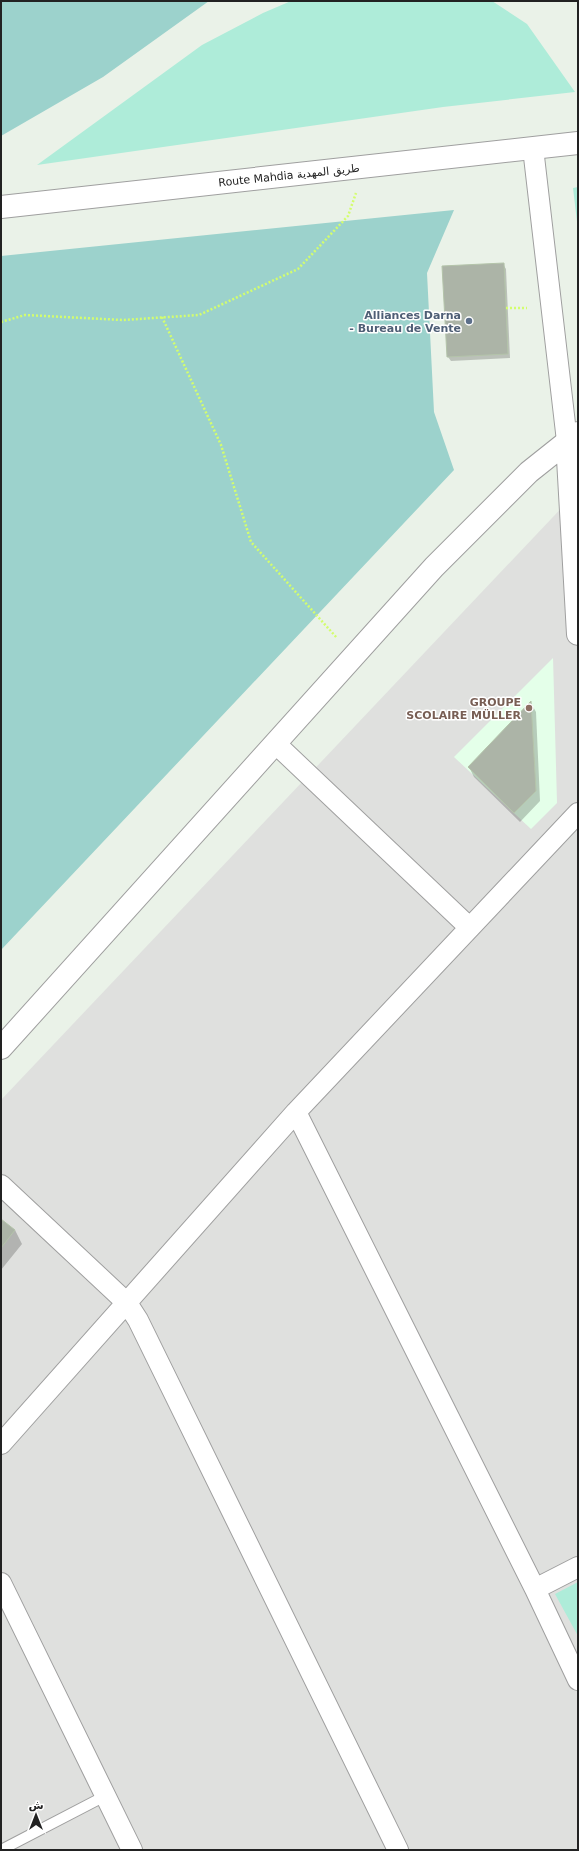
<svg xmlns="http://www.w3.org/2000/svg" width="579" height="1851" font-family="'DejaVu Sans',Vazirmatn,sans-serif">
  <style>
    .residential { fill: #dfe0de }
    .education { fill: #e4ffe9 }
    .grass { fill: #aeecd9 }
    .forest { fill: #9cd2cc }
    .shadow { fill: #0003 }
    .building { fill: #acb4a7; stroke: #b4c4aa }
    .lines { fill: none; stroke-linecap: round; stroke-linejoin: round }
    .service-casing { stroke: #9f9f9f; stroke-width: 12 }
    .minor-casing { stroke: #9f9f9f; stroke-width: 22 }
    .tertiary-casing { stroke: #9f9f9f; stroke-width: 24 }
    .path { stroke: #d3fd6e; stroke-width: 2.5; stroke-dasharray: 2 2; stroke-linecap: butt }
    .service { stroke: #fff; stroke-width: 10 }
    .minor { stroke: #fff; stroke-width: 20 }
    .tertiary { stroke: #fff; stroke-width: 22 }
    .service-dot { fill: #5c6f8a; stroke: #fff; stroke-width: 1.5 }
    .education-dot { fill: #8d6e63; stroke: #fff; stroke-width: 1.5 }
    .labels { text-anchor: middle; stroke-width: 3; stroke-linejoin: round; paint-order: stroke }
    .street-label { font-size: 11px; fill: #222; stroke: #fff }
    .service-label { font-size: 11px; font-weight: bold; fill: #4e5e75; stroke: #fff; text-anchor: end }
    .education-label { font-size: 11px; font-weight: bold; fill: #785e54; stroke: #fff; text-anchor: end }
  </style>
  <rect width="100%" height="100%" fill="#eaf2e8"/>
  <path class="residential" d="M578,493V1850H1V1100L570,499Z"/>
  <path class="education" d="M553,658L557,803L531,829L454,757Z"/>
  <path class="grass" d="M291,1H492L527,24L575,92L443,107L37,165L202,45L263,13Z
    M578,187V230L573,188Z
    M578,1582V1636L555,1594Z"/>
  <path class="forest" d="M1,1H209L103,77L1,136Z
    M454,210L427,273L434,412L454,470L1,950V256Z"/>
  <path class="shadow" d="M503,264L506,269L510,358L451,361L448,357Z
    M531,703L536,712L540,801L520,822L474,777L469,767Z
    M1,1221L15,1230L22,1244L1,1270Z"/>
  <path class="building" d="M504,263L508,354L447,357L442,266Z
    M531,701L536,791L514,813L468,767Z
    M1,1219L15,1230L1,1248Z"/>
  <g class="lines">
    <g class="service-casing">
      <path id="service" d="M1,1850L105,1796"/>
    </g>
    <g class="minor-casing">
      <path id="minor" d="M533,148L567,441
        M276,744L469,927
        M296,1112L535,1589L578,1680
        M1,1185L127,1303L138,1320L398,1850
        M1,1444L296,1112L578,813
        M1,1583L132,1850
        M535,1589L578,1567"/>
    </g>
    <g class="tertiary-casing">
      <path id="tertiary" d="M1,207L578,143
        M567,441L578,634
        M1,1048L434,567L529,472L578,433"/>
    </g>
    <path class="path" d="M506,308H527
      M162,317L221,445L251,542L337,638
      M1,322L25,315L123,320L199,315L298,269L348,216L356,193"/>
    <use href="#service" class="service"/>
    <use href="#minor" class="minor"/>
    <use href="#tertiary" class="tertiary"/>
  </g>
  <circle class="service-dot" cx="469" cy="321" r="4"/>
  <circle class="education-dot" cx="529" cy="708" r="4"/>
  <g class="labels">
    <g class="street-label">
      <text transform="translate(289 175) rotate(-6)" y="4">Route Mahdia طريق المهدية</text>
    </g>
    <g class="service-label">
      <text x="461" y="319">Alliances Darna<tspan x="461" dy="13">- Bureau de Vente</tspan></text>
    </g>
    <g class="education-label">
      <text x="521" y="706">GROUPE<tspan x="521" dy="13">SCOLAIRE MÜLLER</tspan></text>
    </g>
  </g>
  <rect width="579" height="1851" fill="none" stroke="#222222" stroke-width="4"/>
  <g transform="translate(36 1815)" stroke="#ffffff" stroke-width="3" paint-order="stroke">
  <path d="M0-3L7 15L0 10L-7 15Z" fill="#222222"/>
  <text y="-6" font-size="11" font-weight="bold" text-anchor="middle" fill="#222222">ش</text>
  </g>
</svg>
